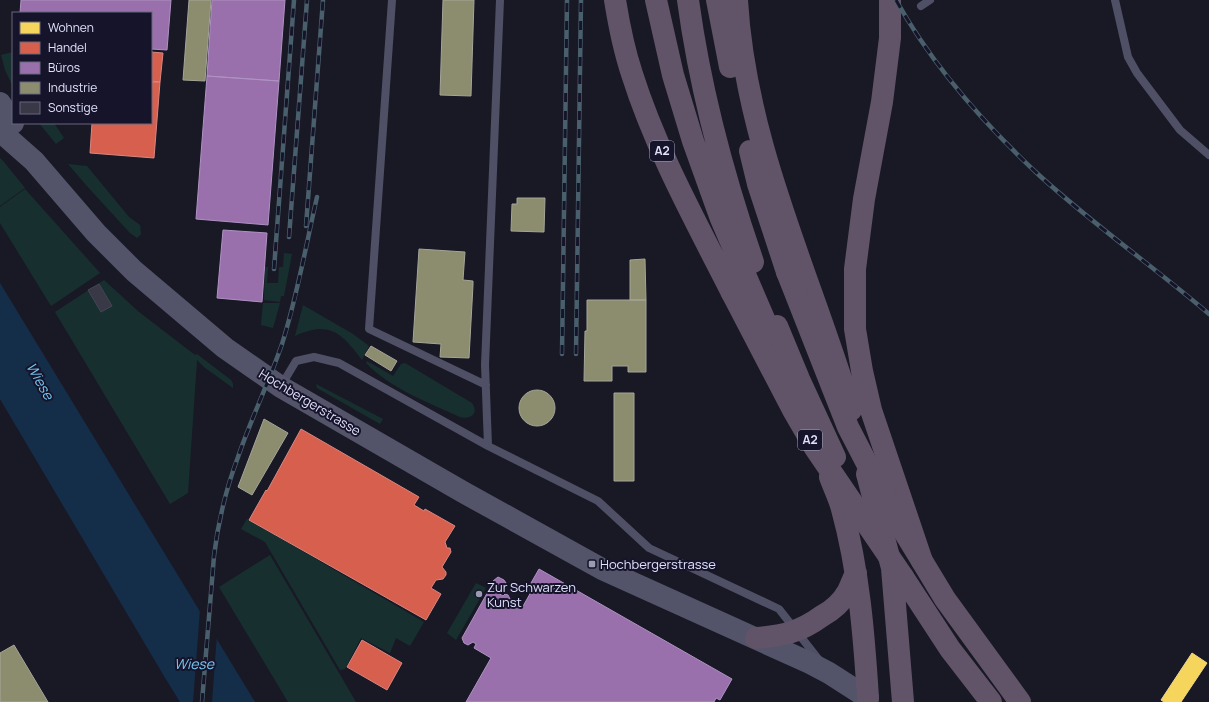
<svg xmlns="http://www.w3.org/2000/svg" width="1209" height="702" font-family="Manrope,sans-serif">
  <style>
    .green { fill: #17302f }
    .water { fill: #142e4a }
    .pier { fill: #191925 }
    .homes { fill: #f6d55c; stroke: #efd88c }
    .shops { fill: #d6604d; stroke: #d98682 }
    .offices { fill: #9970ab; stroke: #ae92c3 }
    .industry { fill: #8c8c6e; stroke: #a5a599 }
    .building { fill: #393846; stroke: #464457 }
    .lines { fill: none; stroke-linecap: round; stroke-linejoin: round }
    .lane { stroke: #4f5065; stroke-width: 8 }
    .secondary { stroke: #53546a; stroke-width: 22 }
    .highway { stroke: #615469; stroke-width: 22 }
    .rail-casing { stroke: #495f6b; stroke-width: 4.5 }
    .rail { stroke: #15142a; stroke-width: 3; stroke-dasharray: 9; stroke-linecap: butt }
    .highway-bridge { stroke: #615469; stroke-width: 22 }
    .poi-dot { fill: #9a9ab1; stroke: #15142a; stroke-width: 1.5 }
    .labels { text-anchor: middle; stroke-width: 4; stroke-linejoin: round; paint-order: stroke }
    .shield { fill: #15142a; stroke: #a3a3bd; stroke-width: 1 }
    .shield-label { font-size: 12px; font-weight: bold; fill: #e0e0fc }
    .street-label { font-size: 13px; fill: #e0e0fc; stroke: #15142a }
    .poi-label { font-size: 13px; fill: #e0e0fc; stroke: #15142a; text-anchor: start }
    .water-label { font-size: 14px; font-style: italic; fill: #77c7f3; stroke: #15142a }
  </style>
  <rect width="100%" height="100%" fill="#191925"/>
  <path class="green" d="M13,52V87L5,70L1,55Z
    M39,123H54L64,138L56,144Z
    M0,158L4,162L25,188L0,206Z
    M68,164L87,166L129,217L140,225L141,234L137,238L130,233L86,185Z
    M25,189L100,273L51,306L0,223V207Z
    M284,253L292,254L284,296H281L280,302L264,300L265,267H268L267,283H278L279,267H283Z
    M104,280L139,312L195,355L197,354L231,380L233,384V388L204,367L197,360L188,493L170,504L55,312Z
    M263,303H280L273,328L261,325Z
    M303,305L353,334L369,346L362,360C342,333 329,320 295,336Z
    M367,361L393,376L401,364L405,363L472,403C479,413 471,420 460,417C428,402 391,389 366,363Z
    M316,384L383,419L380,424L317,388Z
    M247,519L424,622L410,646L396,638L390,653L361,638L345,669L340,670L265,542L241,529Z
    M270,555L356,702H288L219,587Z
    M476,583L486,588L456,640L447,633Z"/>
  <path class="water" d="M0,283L255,702H180L164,676L0,399Z"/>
  <path class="pier" d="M200,609L217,635L212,702H193Z"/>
  <path class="homes" d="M1192,653L1207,663L1181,702H1164L1161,700Z"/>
  <path class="shops" d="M151,52L163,53L160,82L151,81Z
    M151,82H160L154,158L90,153L92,123H151Z
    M301,429L419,497L414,505L424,511L425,509L455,526L445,542L447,548H450L451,552L442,567L446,572V575L443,579L436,580L431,588L441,594L426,620L249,520L266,490L267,491Z
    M362,640L402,663L387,690L347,667Z"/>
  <path class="offices" d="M21,0H171L167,50L151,49V13H20Z
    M212,0H285L279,81L207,76Z
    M207,76L279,81L268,225L196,219Z
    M223,230L267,233L262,302L217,298Z
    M539,569L732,679L720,700L716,698L714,702H466L491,658L474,648L476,644L473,642L468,645L464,643L462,638L490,588L493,589V581L498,577L504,580L506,583L505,588L498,593L503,596L505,594L508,595L510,599L514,600L515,604L522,608L531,592L527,590Z"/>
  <path class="industry" d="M189,0H211L205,81L183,80Z
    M443,0H474L471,96L440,95Z
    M517,198H545L544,232L511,231L512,204H517Z
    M419,249L465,252L463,280L473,281V285L469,358L440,357L441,344L413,342Z
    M645,259L646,300H630V260Z
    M587,300H646V372H628V366H612V381H584L585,331H587Z
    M371,346L397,361L391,371L365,355Z
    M519 408a18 18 0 1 1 36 0a18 18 0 1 1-36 0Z
    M614,393H634V481H614Z
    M264,419L288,433L252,495L238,487Z
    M14,645L48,702H0V653Z"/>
  <path class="building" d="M99,284L112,306L101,312L88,290Z"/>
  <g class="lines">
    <path class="lane" d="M392,0L369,329L486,385
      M500,0L485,365L488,446L598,501L649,548L779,609L819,660
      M1115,0L1128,57L1137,73L1180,130L1209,155
      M921,6L930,0
      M281,386L296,361L314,357L339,363L488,446"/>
    <path class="secondary" d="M0,103L13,123
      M0,131L34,161L96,233L134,271L225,348L281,387L463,492L602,569L810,663L829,673L868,698"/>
    <path class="highway" d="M615,0C619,25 624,50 632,74C656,150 696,222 732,293
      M656,0L673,75L693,141L721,219L778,351
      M688,0C700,89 724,178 753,262
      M717,0L730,67
      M737,0C745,143 810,274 851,410
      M890,0V38L882,102L864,199L855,269V329L862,371L871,410L922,561L945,599L1020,702
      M750,151L758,184L787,272
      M867,474L892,568L903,702
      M830,477C834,488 839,498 842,509C859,571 864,635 868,698
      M903,577L950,649L991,702
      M756,638C783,636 800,632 822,616C833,610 842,602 848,591C851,585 853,579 856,573"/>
    <g class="rail-casing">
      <path id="rail" d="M896,0C932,65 986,126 1040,176C1094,225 1154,267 1209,314
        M306,226L323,0
        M289,237L307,0
        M274,269L294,0
        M562,354L567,0
        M576,354L581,0
        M202,702L214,556C218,522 226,489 238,457C251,419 269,382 282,344C297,297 306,245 317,197"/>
    </g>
    <use href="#rail" class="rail"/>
    <path class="highway-bridge" d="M787,272L848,427L892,512L922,561
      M732,293L793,410L815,448L903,577
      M777,326L799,379L835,457"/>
  </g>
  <g class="poi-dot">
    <rect x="588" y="560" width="8" height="8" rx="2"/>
    <circle cx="479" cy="594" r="4"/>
  </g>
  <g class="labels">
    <g class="shield">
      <rect x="650" y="141" width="24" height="20" rx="3"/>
      <rect x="798" y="430" width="24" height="20" rx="3"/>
    </g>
    <g class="shield-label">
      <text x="662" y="155">A2</text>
      <text x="810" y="444">A2</text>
    </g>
    <g class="street-label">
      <text transform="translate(310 402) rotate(31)" y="5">Hochbergerstrasse</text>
    </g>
    <g class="poi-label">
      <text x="600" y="569">Hochbergerstrasse</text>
      <text x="487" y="592">Zur Schwarzen<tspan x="487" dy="15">Kunst</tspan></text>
    </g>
    <g class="water-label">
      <text transform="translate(40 381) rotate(60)" y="5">Wiese</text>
      <text x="194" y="669">Wiese</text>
    </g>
  </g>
  <rect x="12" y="12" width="140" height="112" fill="#15142a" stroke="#66667e"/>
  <rect x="20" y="22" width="20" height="12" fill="#f6d55c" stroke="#66667e"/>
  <text x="48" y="32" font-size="12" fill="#e0e0fc">Wohnen</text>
  <rect x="20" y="42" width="20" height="12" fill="#d6604d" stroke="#66667e"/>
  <text x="48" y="52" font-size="12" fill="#e0e0fc">Handel</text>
  <rect x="20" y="62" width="20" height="12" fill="#9970ab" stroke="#66667e"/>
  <text x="48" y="72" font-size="12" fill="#e0e0fc">Büros</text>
  <rect x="20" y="82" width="20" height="12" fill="#8c8c6e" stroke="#66667e"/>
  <text x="48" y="92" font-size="12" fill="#e0e0fc">Industrie</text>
  <rect x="20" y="102" width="20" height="12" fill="#393846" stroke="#66667e"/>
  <text x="48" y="112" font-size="12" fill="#e0e0fc">Sonstige</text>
</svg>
